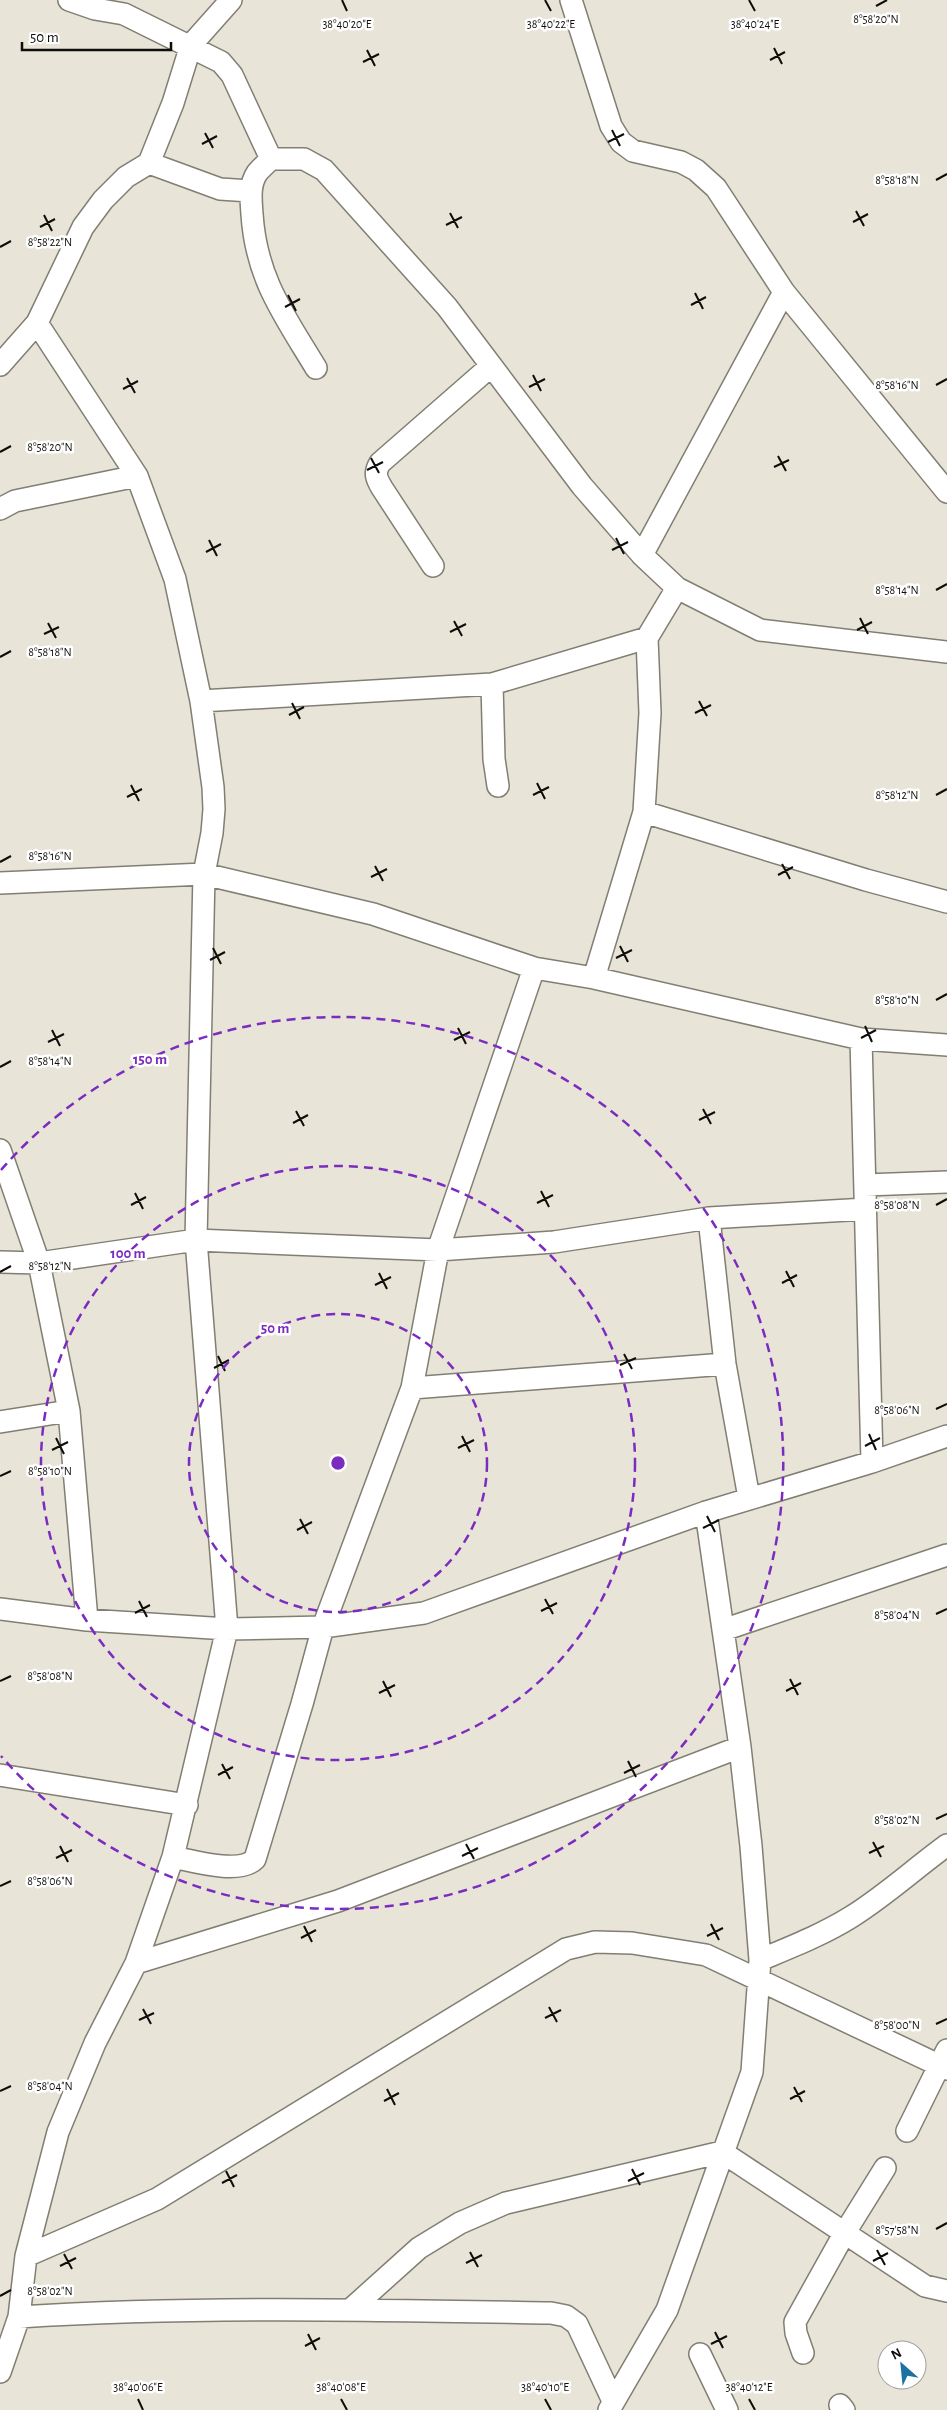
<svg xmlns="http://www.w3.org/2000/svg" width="947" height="2410" font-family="'Alegreya Sans',sans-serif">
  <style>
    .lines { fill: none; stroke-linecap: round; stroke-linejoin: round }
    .minor-casing { stroke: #817e72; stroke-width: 24 }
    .minor { stroke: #fff; stroke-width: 21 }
    .ticks { fill: none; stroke: #0e0d09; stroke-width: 2 }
    .ring { fill: none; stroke: #7b2cbf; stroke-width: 2.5; stroke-dasharray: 9 6 }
    .ticks-label { font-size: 12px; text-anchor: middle; fill: #0e0d09; stroke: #fff; stroke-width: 5; stroke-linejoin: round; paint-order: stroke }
    .centre { fill: #7b2cbf; stroke: #fff; stroke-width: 2.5 }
    .ring-label { font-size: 15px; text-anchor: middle; font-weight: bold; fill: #7b2cbf; stroke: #fff; stroke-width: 5; stroke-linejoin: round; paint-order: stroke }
  </style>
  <rect width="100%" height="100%" fill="#e8e4d7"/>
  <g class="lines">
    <g class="minor-casing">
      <path id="minor" d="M69,0L95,9L124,14L221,62L232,75L271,159
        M571,0L611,126L621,142L633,151L681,162L696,170L716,188L784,292L947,492
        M149,163L220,189L250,191
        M0,365L37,323L83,227L103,200L126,177L149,163L173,103L191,45L231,0
        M316,368C284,315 256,278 252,214C251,200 249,185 257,173C261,168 267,163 271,159H304L324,170L447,307L582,486L642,555L677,588L760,630L947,652
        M0,509L15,501L137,476
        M642,555L784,292
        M433,566L382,488C376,478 374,473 380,463L491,366
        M492,684L494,759L498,786
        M201,701L492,684L647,638
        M644,812L866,880L947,902
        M0,883L204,874L373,914L534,968L594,978L861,1039L947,1045
        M594,978L644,812L650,713L647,638L677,588
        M861,1039L872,1462
        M0,1150L39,1263L69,1411L87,1620
        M865,1185L947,1182
        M709,1218L725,1364L749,1498
        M0,1262L39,1263L196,1240L438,1250L554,1242L709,1218L866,1209
        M412,1388L725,1364
        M0,1422L69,1411
        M0,1609L87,1620L227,1629L323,1627L424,1613L706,1512L872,1462L947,1436
        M723,1630L947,1555
        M0,1775L187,1805
        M173,1857C193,1861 240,1875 255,1859L302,1704L323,1627L412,1388L438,1250L534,968
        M760,1960C791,1947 822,1935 851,1917C885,1896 914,1869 947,1845
        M136,1963L338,1901L740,1747
        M907,2131L947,2050
        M26,2256L157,2199L566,1949L595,1942L632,1943L706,1955L947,2069
        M350,2310L419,2248L460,2223L506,2203L722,2152L925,2286L947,2291
        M19,2317C196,2306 374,2310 551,2313L566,2316L577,2324L613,2401
        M803,2353L796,2333L795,2322L844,2234L885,2168
        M700,2354L727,2410
        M0,2372L19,2317L26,2256L58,2132L95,2043L136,1963L173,1857L227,1629L196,1240L204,874L212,833L214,809L213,787L201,701L175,579L137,476L37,323
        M840,2405L844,2410
        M609,2410L667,2310L752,2072L760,1960L751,1846L740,1747L706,1512"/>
    </g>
    <use href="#minor" class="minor"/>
  </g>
  <path class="ticks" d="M342,0L347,11M545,0L551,11M749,0L755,11M876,6L887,0M774,48L782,64M367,50L375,66M770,60L785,52M363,62L379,54M612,130L620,146M205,133L213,148M608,142L624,134M202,144L217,136M936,180L947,174M856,211L864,226M450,213L458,228M44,215L52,231M853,222L868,214M446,225L462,217M40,227L55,219M0,247L11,241M695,293L703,309M288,295L296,311M691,305L706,297M285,307L300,299M533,375L541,391M127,378L135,393M936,385L947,379M529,387L545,379M123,389L138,381M0,452L11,446M778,456L786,471M371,458L379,473M774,467L789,460M367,470L383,462M616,538L624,554M209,540L217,556M612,550L628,542M206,552L221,544M936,590L947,584M860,618L868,634M454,621L462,636M48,623L56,638M857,630L872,622M450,632L466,624M44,634L59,627M0,657L11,651M699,701L707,716M292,703L300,719M695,713L711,705M289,715L304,707M537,783L545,799M131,785L139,801M533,795L549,787M936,795L947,789M127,797L142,789M0,862L11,856M782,864L790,879M375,866L383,881M778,875L793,867M371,877L387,869M620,946L628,962M213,948L221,964M616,958L632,950M210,960L225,952M936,1000L947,994M865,1026L872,1042M458,1028L466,1044M52,1030L60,1046M861,1038L876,1030M454,1040L470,1032M48,1042L64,1034M0,1067L11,1061M703,1109L711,1124M296,1111L304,1126M699,1120L715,1112M293,1123L308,1115M541,1191L549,1207M135,1193L143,1209M537,1203L553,1195M131,1205L146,1197M936,1205L947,1199M786,1271L794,1287M0,1272L11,1266M379,1273L387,1289M782,1283L797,1275M375,1285L391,1277M624,1354L632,1369M218,1356L225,1371M620,1365L636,1358M214,1368L229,1360M936,1409L947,1404M869,1434L876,1450M462,1436L470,1452M56,1438L64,1454M865,1446L880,1438M458,1448L474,1440M52,1450L68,1442M0,1476L11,1471M707,1516L715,1532M300,1519L308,1534M703,1528L719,1520M297,1530L312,1522M545,1599L553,1614M139,1601L147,1617M541,1611L557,1603M135,1613L150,1605M936,1614L947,1609M790,1679L798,1695M0,1681L11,1676M383,1681L391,1697M786,1691L801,1683M379,1693L395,1685M628,1761L636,1777M222,1764L230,1779M624,1773L640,1765M218,1775L233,1767M936,1819L947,1814M873,1842L881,1857M466,1844L474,1859M60,1846L68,1862M869,1853L884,1846M462,1856L478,1848M56,1858L72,1850M0,1886L11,1881M711,1924L719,1940M304,1926L312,1942M707,1936L723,1928M301,1938L316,1930M549,2007L557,2022M143,2009L151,2024M545,2018L561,2010M139,2020L154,2013M936,2024L947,2019M794,2087L802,2102M387,2089L395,2105M0,2091L11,2086M790,2099L805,2091M384,2101L399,2093M632,2169L640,2185M226,2171L234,2187M628,2181L644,2173M222,2183L237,2175M936,2229L947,2223M877,2250L885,2265M470,2252L478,2267M64,2254L72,2269M873,2261L888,2253M466,2263L482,2255M60,2266L76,2258M0,2296L11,2290M715,2332L723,2348M308,2334L316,2350M711,2344L727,2336M305,2346L320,2338M138,2399L143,2410M341,2399L347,2410M545,2399L551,2410M749,2399L755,2410"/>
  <g class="ring">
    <circle cx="338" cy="1463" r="149"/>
    <circle cx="338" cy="1463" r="297"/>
    <path d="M1 1170A446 446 0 1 1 1 1756"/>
  </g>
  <g class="ticks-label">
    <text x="876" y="23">8°58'20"N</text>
    <text x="347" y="28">38°40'20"E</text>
    <text x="551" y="28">38°40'22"E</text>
    <text x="755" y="28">38°40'24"E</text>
    <text x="897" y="184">8°58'18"N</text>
    <text x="50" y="246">8°58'22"N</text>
    <text x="897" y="389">8°58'16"N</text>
    <text x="50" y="451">8°58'20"N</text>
    <text x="897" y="594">8°58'14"N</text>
    <text x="50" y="656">8°58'18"N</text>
    <text x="897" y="799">8°58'12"N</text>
    <text x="50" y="860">8°58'16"N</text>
    <text x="897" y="1004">8°58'10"N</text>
    <text x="50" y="1065">8°58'14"N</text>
    <text x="897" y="1209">8°58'08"N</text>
    <text x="50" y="1270">8°58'12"N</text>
    <text x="897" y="1414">8°58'06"N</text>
    <text x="50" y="1475">8°58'10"N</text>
    <text x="897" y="1619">8°58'04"N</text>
    <text x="50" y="1680">8°58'08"N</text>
    <text x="897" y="1824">8°58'02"N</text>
    <text x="50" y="1885">8°58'06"N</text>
    <text x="897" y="2029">8°58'00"N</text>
    <text x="50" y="2090">8°58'04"N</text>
    <text x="897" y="2234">8°57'58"N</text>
    <text x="50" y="2295">8°58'02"N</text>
    <text x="138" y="2391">38°40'06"E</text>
    <text x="341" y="2391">38°40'08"E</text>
    <text x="545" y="2391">38°40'10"E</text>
    <text x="749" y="2391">38°40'12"E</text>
  </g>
  <circle cx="338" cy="1463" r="8" class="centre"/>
  <g class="ring-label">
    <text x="150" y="1064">150 m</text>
    <text x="128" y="1258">100 m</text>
    <text x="275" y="1333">50 m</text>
  </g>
  <g transform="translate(902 2365) rotate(333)"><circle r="24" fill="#ffffff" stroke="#9f9e9d"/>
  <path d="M0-4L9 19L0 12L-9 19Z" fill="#1d72a2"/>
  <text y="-8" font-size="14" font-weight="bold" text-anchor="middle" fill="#0e0d09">N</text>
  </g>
  <path d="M22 42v8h149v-8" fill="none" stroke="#0e0d09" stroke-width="2.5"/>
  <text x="30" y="42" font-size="15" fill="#0e0d09" stroke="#ffffff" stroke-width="4" paint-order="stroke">50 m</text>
</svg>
